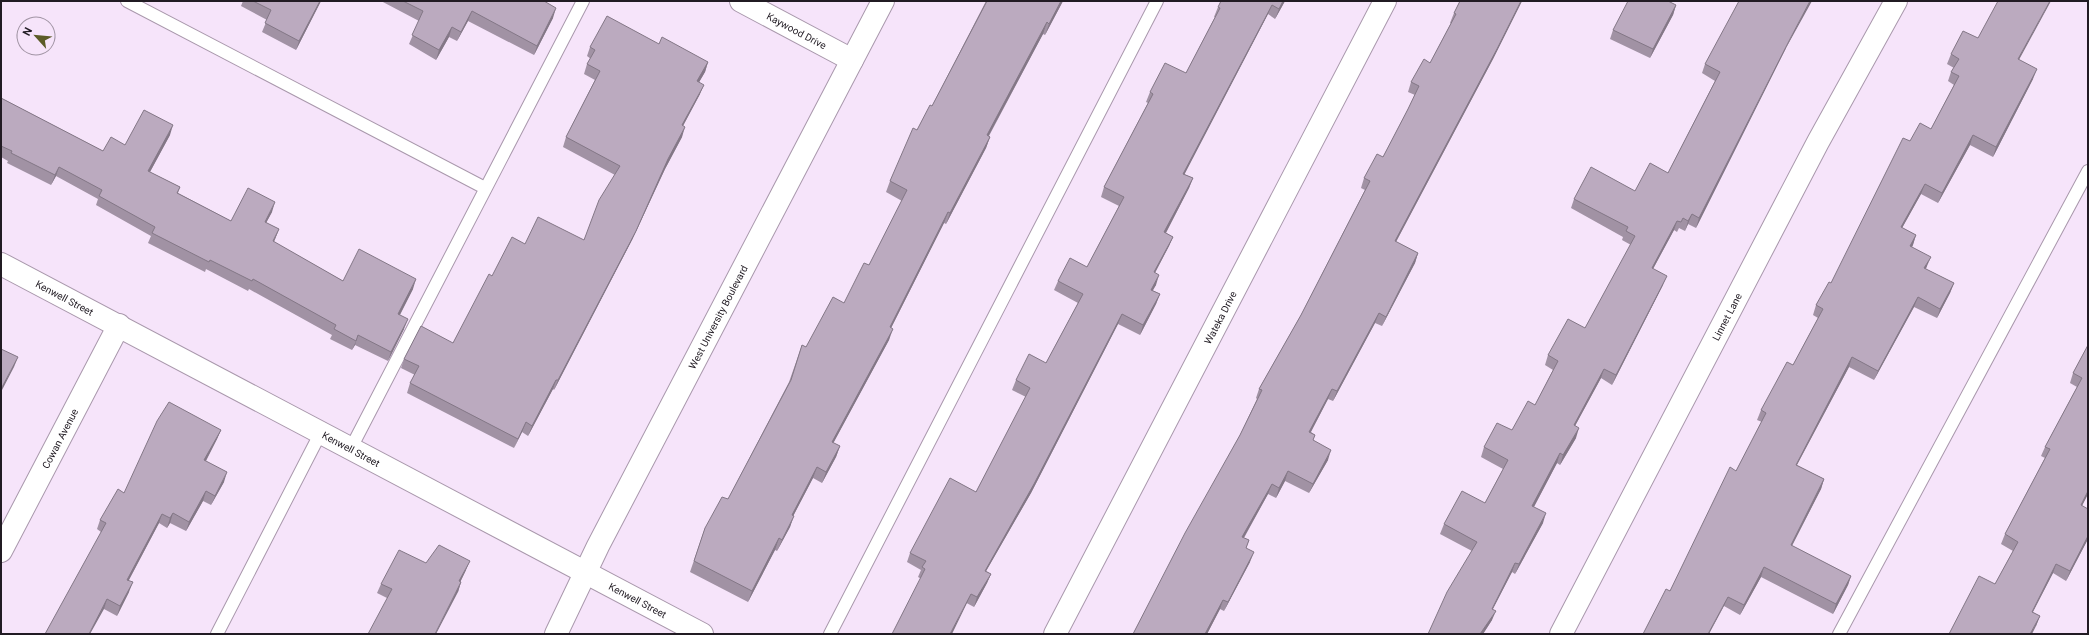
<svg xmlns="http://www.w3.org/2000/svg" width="2089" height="635" font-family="Roboto,sans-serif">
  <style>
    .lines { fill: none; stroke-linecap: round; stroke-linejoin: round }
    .lane-casing { stroke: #a998ac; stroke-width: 14 }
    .street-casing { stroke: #a998ac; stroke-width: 24 }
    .secondary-casing { stroke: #a998ac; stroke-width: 24 }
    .lane { stroke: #fff; stroke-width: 12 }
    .street { stroke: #fff; stroke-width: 22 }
    .secondary { stroke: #fff; stroke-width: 22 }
    .wall { fill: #a192a4 }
    .shaded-wall { fill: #837786 }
    .building { fill: #bbaabf; stroke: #837786 }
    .labels { text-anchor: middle; stroke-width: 3; stroke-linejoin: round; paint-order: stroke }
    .street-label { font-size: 10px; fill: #211b23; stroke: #f6e4fa }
  </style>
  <rect width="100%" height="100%" fill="#f6e4fa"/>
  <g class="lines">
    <g class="lane-casing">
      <path id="lane" d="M127,1L485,188
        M350,450L583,1
        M217,634L320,434
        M830,634L1157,1
        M1839,634L2088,171"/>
    </g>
    <g class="street-casing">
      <g id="street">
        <path id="s1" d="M741,1L852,60"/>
        <path id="s2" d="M1,264L702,634"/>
        <path id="s3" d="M1,551L119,325"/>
        <path id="s4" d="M1055,634L1385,1"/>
        <path id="s5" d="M1561,634L1818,142L1896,1"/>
      </g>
    </g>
    <g class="secondary-casing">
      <g id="secondary">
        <path id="s6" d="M556,634L598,546L883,1"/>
      </g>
    </g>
    <use href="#lane" class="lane"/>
    <use href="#street" class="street"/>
    <use href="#secondary" class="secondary"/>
  </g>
  <path class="wall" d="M243,1H321L296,50L262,32L267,20L241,6Z
    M381,1H544L553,18L534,55L468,21L457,41L449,37L436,60L409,44L419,21Z
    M986,1H1063L1045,35L1043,34L989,136L990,137L986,148L946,224L944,223L891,328L889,340L833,443L840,446L836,457L822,483L813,478L793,516L790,527L777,551L775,550L748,602L690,572L705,528L728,499L789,382L802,345L806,347L844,303L869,265L902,201L886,192L890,181L917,130L932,106Z
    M1285,1L1275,19L1268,14L1184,174L1193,178L1189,188L1166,233L1173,237L1169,246L1155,273L1156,285L1152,290L1160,294L1156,304L1140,335L1118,324L1031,493L986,571L991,574L987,583L974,607L918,577L921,570L907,562L910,553L976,492L1026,397L1012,390L1016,380L1046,363L1078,303L1054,290L1058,281L1087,267L1119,206L1101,197L1104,187L1148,103L1146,102L1150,92L1186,73L1215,17H1214L1218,7Z
    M1460,1H1522L1493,59L1396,242L1418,253L1415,263L1382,326L1375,323L1333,401L1328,399L1311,432L1315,435L1313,440L1328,460L1309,493L1285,481L1276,498L1268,494L1244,538L1249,540L1246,549L1250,562L1224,611L1220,609L1207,634H1133L1240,435L1257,399L1256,398L1259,389L1301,315L1365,190L1361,188L1364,178L1383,157L1408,109L1415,95L1408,92L1411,82L1430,63L1451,23H1450L1454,13Z
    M1676,5L1673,15L1650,58L1610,39L1613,30Z
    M659,44L708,62L705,72L699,82L700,94L683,126L682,137L665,169L632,240L554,390L553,389L528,436L522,432L514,448L407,393L410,383L415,375L401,368L404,359L453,343L492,276L525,244L584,240L615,175L563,147L566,137L595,80L584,74L587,64L591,59L587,56L590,47Z
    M1786,48L1696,228L1688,224L1685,231L1679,228L1677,232L1674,230L1653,269L1663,285L1612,385L1601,378L1575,426L1576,438L1560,465L1557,463L1534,507L1543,523L1515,574L1512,572L1493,609L1492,620L1483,634H1428L1472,551L1440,534L1444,524L1485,503L1503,469L1481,457L1484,447L1512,430L1535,405L1553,370L1545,365L1548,355L1585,328L1631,245L1622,240L1623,237L1571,208L1574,199L1635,191L1668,173L1715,81L1702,73L1705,64Z
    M1951,54L2019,60L2033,79L1993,157L1970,145L1938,203L1921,194L1902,228L1916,235L1912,247L1927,266L1926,269L1954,283L1950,293L1937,318L1914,307L1874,380L1849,367L1797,465L1824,479L1821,489L1792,546L1851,576L1848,585L1833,614L1761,577L1740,615L1724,606L1670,591L1736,471L1762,422L1757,420L1761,410L1793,365L1818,318L1813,315L1816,305L1831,283L1910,141L1931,129L1954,85L1948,81L1951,72L1954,68L1947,64Z
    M1,98L103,151L125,145L170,135L150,172L180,187L178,193L231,221L272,212L266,223L279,229L274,242L343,281L413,289L400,315L404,329L388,361L355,345L352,350L330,339L332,335L249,289L248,291L206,269L205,272L148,243L151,236L96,205L98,199L56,176L51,185L7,163L8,161L1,157Z
    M2088,345V494L2082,506L2088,539L2066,581L2053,573L2033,612L2040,616L2036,626L1995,584L2013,551L2001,544L2005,534L2045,458L2041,456L2045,447L2077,387L2070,383L2073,373Z
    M221,430L217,439L206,461L224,482L211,505L203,501L186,531L170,523L167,528L159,523L129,580V592L117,616L104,609L101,532L97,529L100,520L124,493Z
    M466,570L460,582H461L458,592L387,598L377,593L381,584Z"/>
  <path class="shaded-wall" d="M320,1H321L296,50L299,41Z
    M1061,1H1063L1045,35L1049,24Z
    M1283,1H1285L1275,19L1279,9Z
    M1521,1H1522L1493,59L1391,251L1395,241Z
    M1810,1H1812L1786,48L1696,228L1699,218L1790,39Z
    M2050,1H2051L2014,69L2018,59Z
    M1272,5L1268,14L1180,183L1183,174Z
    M1676,5L1673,15L1650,58L1653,49Z
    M556,8L553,18L534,55L537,46Z
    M472,11L468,21L457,41L461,32Z
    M1047,22L1043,34L983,146L987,135Z
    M452,27L449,37L436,60L439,50Z
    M708,62L705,72L694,91L697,81Z
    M2037,69L2033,79L1993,157L1996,147Z
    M704,85L700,94L678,135L682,125Z
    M173,125L170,135L145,181L148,171Z
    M685,127L682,137L665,169L632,240L554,390L558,380L668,159Z
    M1973,135L1970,145L1938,203L1942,193Z
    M990,137L986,148L946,224L950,213Z
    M59,167L56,176L51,185L55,175Z
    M1193,178L1189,188L1161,242L1164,232Z
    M1925,184L1921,194L1897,237L1901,227Z
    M275,202L272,212L261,232L265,222Z
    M948,212L944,223L886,338L890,327Z
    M1692,214L1688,224L1685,231L1688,221Z
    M1677,221L1674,230L1648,278L1652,268Z
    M279,229L275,239L269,251L273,241Z
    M1916,235L1913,245L1907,256L1910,246Z
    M1173,237L1169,246L1150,282L1154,272Z
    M1418,253L1415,263L1382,326L1386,317Z
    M1931,257L1927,266L1921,277L1924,268Z
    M1159,275L1156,285L1148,299L1151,290Z
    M1667,276L1663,285L1612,385L1616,375Z
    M416,279L413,289L395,324L398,314Z
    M1954,283L1950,293L1937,318L1940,309Z
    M1160,294L1156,304L1140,335L1143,325Z
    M1918,297L1914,307L1874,380L1878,371Z
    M1379,313L1375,323L1333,401L1337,391Z
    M1122,314L1118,324L1031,493L981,580L985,571Z
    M408,319L404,329L388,361L391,352Z
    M893,329L889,340L828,453L832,442Z
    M358,335L355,345L352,350L356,341Z
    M18,357L14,367L1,392V389Z
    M1852,357L1849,367L1792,474L1796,465Z
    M1604,369L1601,378L1570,435L1574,425Z
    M556,380L553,389L528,436L532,426Z
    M1332,389L1328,399L1306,441L1309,432Z
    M526,422L522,432L514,448L518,439Z
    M1579,428L1576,438L1560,465L1563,455Z
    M221,430L217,439L201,470L204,460Z
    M840,446L836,457L822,483L826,472Z
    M1331,450L1328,460L1309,493L1313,484Z
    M1560,453L1557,463L1529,516L1532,506Z
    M817,467L813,478L788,526L792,515Z
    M1288,471L1285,481L1276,498L1279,488Z
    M227,472L224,482L211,505L215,496Z
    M1824,479L1821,489L1787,555L1791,545Z
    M1272,484L1268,494L1239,546L1242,537Z
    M206,491L203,501L186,531L189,522Z
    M2088,491V494L2077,515L2081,505Z
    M173,513L170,523L167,528L170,518Z
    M1546,513L1543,523L1515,574L1519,564Z
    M162,514L159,523L124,589L127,580Z
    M794,516L790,527L777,551L782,540Z
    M2088,536V539L2066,581L2070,571Z
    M779,538L775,550L748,602L752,591Z
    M1254,552L1250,562L1224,611L1228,602Z
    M470,561L466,570L456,591L459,581Z
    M1515,563L1512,572L1488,618L1492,609Z
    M2056,564L2053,573L2028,621L2032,612Z
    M1764,567L1761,577L1740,615L1744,605Z
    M991,574L987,583L974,607L977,597Z
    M1851,576L1848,585L1833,614L1836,604Z
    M133,582L129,592L117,616L120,606Z
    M461,582L458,592L436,634H435Z
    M971,594L967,603L952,634H950Z
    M1728,597L1724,606L1709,634H1708Z
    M107,599L104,609L90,634H89Z
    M1223,600L1220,609L1207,634H1205Z
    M1496,611L1492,620L1483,634H1480Z
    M2040,616L2036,626L2032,634H2030Z"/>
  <path class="building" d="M253,1H320L299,41L265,23L271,10Z
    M403,1H544L556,8L537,46L472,11L461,32L452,27L439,50L412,35L423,11Z
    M987,1H1061L1049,24L1047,22L987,135L990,137L950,213L948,212L890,327L893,329L832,442L840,446L826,472L817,467L792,515L794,516L782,540L779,538L752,591L694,561L705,528L722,497L728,499L791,380L802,345L806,347L833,297L844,303L864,263L869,265L907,190L890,181L913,128L917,130L930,105L932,106Z
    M1221,1H1283L1279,9L1272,5L1183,174L1193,178L1164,232L1173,237L1154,272L1159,275L1151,290L1160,294L1143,325L1122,314L1034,484L985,571L991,574L977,597L971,594L950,634H892L925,569L922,567L926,561L910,553L950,478L976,492L1030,388L1016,380L1029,354L1046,363L1083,294L1058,281L1070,258L1087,267L1124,197L1104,187L1153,94L1150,92L1165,63L1186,73L1220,8L1218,7Z
    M1460,1H1521L1497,49L1395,241L1418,253L1386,317L1379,313L1337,391L1332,389L1309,432L1315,435L1313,440L1331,450L1313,484L1288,471L1279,488L1272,484L1242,537L1249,540L1246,548L1254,552L1228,602L1223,600L1205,634H1133L1185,533L1240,435L1262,390L1259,389L1301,315L1370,181L1364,178L1377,154L1383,157L1408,109L1419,86L1411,82L1424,59L1430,63L1456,14L1454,13Z
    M1628,1H1668L1676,5L1653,49L1613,30Z
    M1739,1H1810L1790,39L1699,218L1692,214L1688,221L1683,218L1681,222L1677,221L1652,268L1667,276L1616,375L1604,369L1574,425L1579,428L1563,455L1560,453L1532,506L1546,513L1519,564L1515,563L1492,609L1496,611L1480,634H1428L1447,592L1477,542L1444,524L1462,491L1485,503L1508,460L1484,447L1497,423L1512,430L1528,401L1535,405L1558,361L1548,355L1568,319L1585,328L1635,236L1626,231L1628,227L1574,199L1591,167L1635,191L1650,163L1668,173L1720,72L1705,64Z
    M1998,1H2050L2018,59L2037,69L1996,147L1973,135L1942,193L1925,184L1901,227L1916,235L1910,246L1931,257L1924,268L1954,283L1940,309L1918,297L1878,371L1852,357L1796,465L1824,479L1791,545L1851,576L1836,604L1764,567L1744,605L1728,597L1708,634H1643L1666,589L1670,591L1730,467L1736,471L1766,413L1761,410L1787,362L1793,365L1823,309L1816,305L1829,282L1831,283L1903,138L1910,141L1920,123L1931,129L1959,76L1951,72L1959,59L1951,54L1963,31L1978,38Z
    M607,16L659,44L662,37L708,62L697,81L704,85L682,125L685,127L668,159L636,231L558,380H556L532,426L526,422L518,439L410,383L419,366L404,359L421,326L453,343L489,274L492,276L512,237L525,244L538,217L584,240L599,200L620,166L566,137L600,71L587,64L595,50L590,47Z
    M1,98L103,151L111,137L125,145L144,110L173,125L148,171L180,187L177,193L231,221L248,188L275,202L265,222L279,229L273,241L343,281L359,249L416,279L398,314L408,319L391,352L358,335L356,341L334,329L336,325L253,279L252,281L210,260L209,262L152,233L155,227L99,196L102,190L59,167L55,175L11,153L12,151L1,146Z
    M2088,345V491L2081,505L2088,509V536L2070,571L2056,564L2032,612L2040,616L2030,634H1949L1979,576L1995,584L2018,542L2005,534L2050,449L2045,447L2082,378L2073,373Z
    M1,349L18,357L1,389Z
    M169,402L221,430L204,460L227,472L215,496L206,491L189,522L173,513L170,518L162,514L127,580L133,582L120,606L107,599L89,634H45L106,523L100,520L118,489L124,493L157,421Z
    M439,545L470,561L459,581L461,582L435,634H368L392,589L381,584L399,550L426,563Z"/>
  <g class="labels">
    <g class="street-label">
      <text dy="4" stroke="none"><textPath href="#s1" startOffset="63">Kaywood Drive</textPath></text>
      <text dy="4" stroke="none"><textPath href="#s2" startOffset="72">Kenwell Street</textPath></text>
      <text dy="4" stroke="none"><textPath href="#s5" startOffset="358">Linnet Lane</textPath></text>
      <text dy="4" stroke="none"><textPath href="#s6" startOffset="356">West University Boulevard</textPath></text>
      <text dy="4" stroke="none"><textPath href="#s4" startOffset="357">Wateka Drive</textPath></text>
      <text dy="4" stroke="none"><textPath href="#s3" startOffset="127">Cowan Avenue</textPath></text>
      <text dy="4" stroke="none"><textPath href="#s2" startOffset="396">Kenwell Street</textPath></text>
      <text dy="4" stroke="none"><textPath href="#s2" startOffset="720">Kenwell Street</textPath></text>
    </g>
  </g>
  <rect width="2089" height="635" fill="none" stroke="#211b23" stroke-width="4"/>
  <g transform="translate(36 36) rotate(297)"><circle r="19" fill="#f6e4fa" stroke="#a194a4"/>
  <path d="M0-3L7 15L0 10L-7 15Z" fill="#5c5b27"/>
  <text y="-6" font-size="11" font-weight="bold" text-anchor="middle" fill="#211b23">N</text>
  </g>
</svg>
